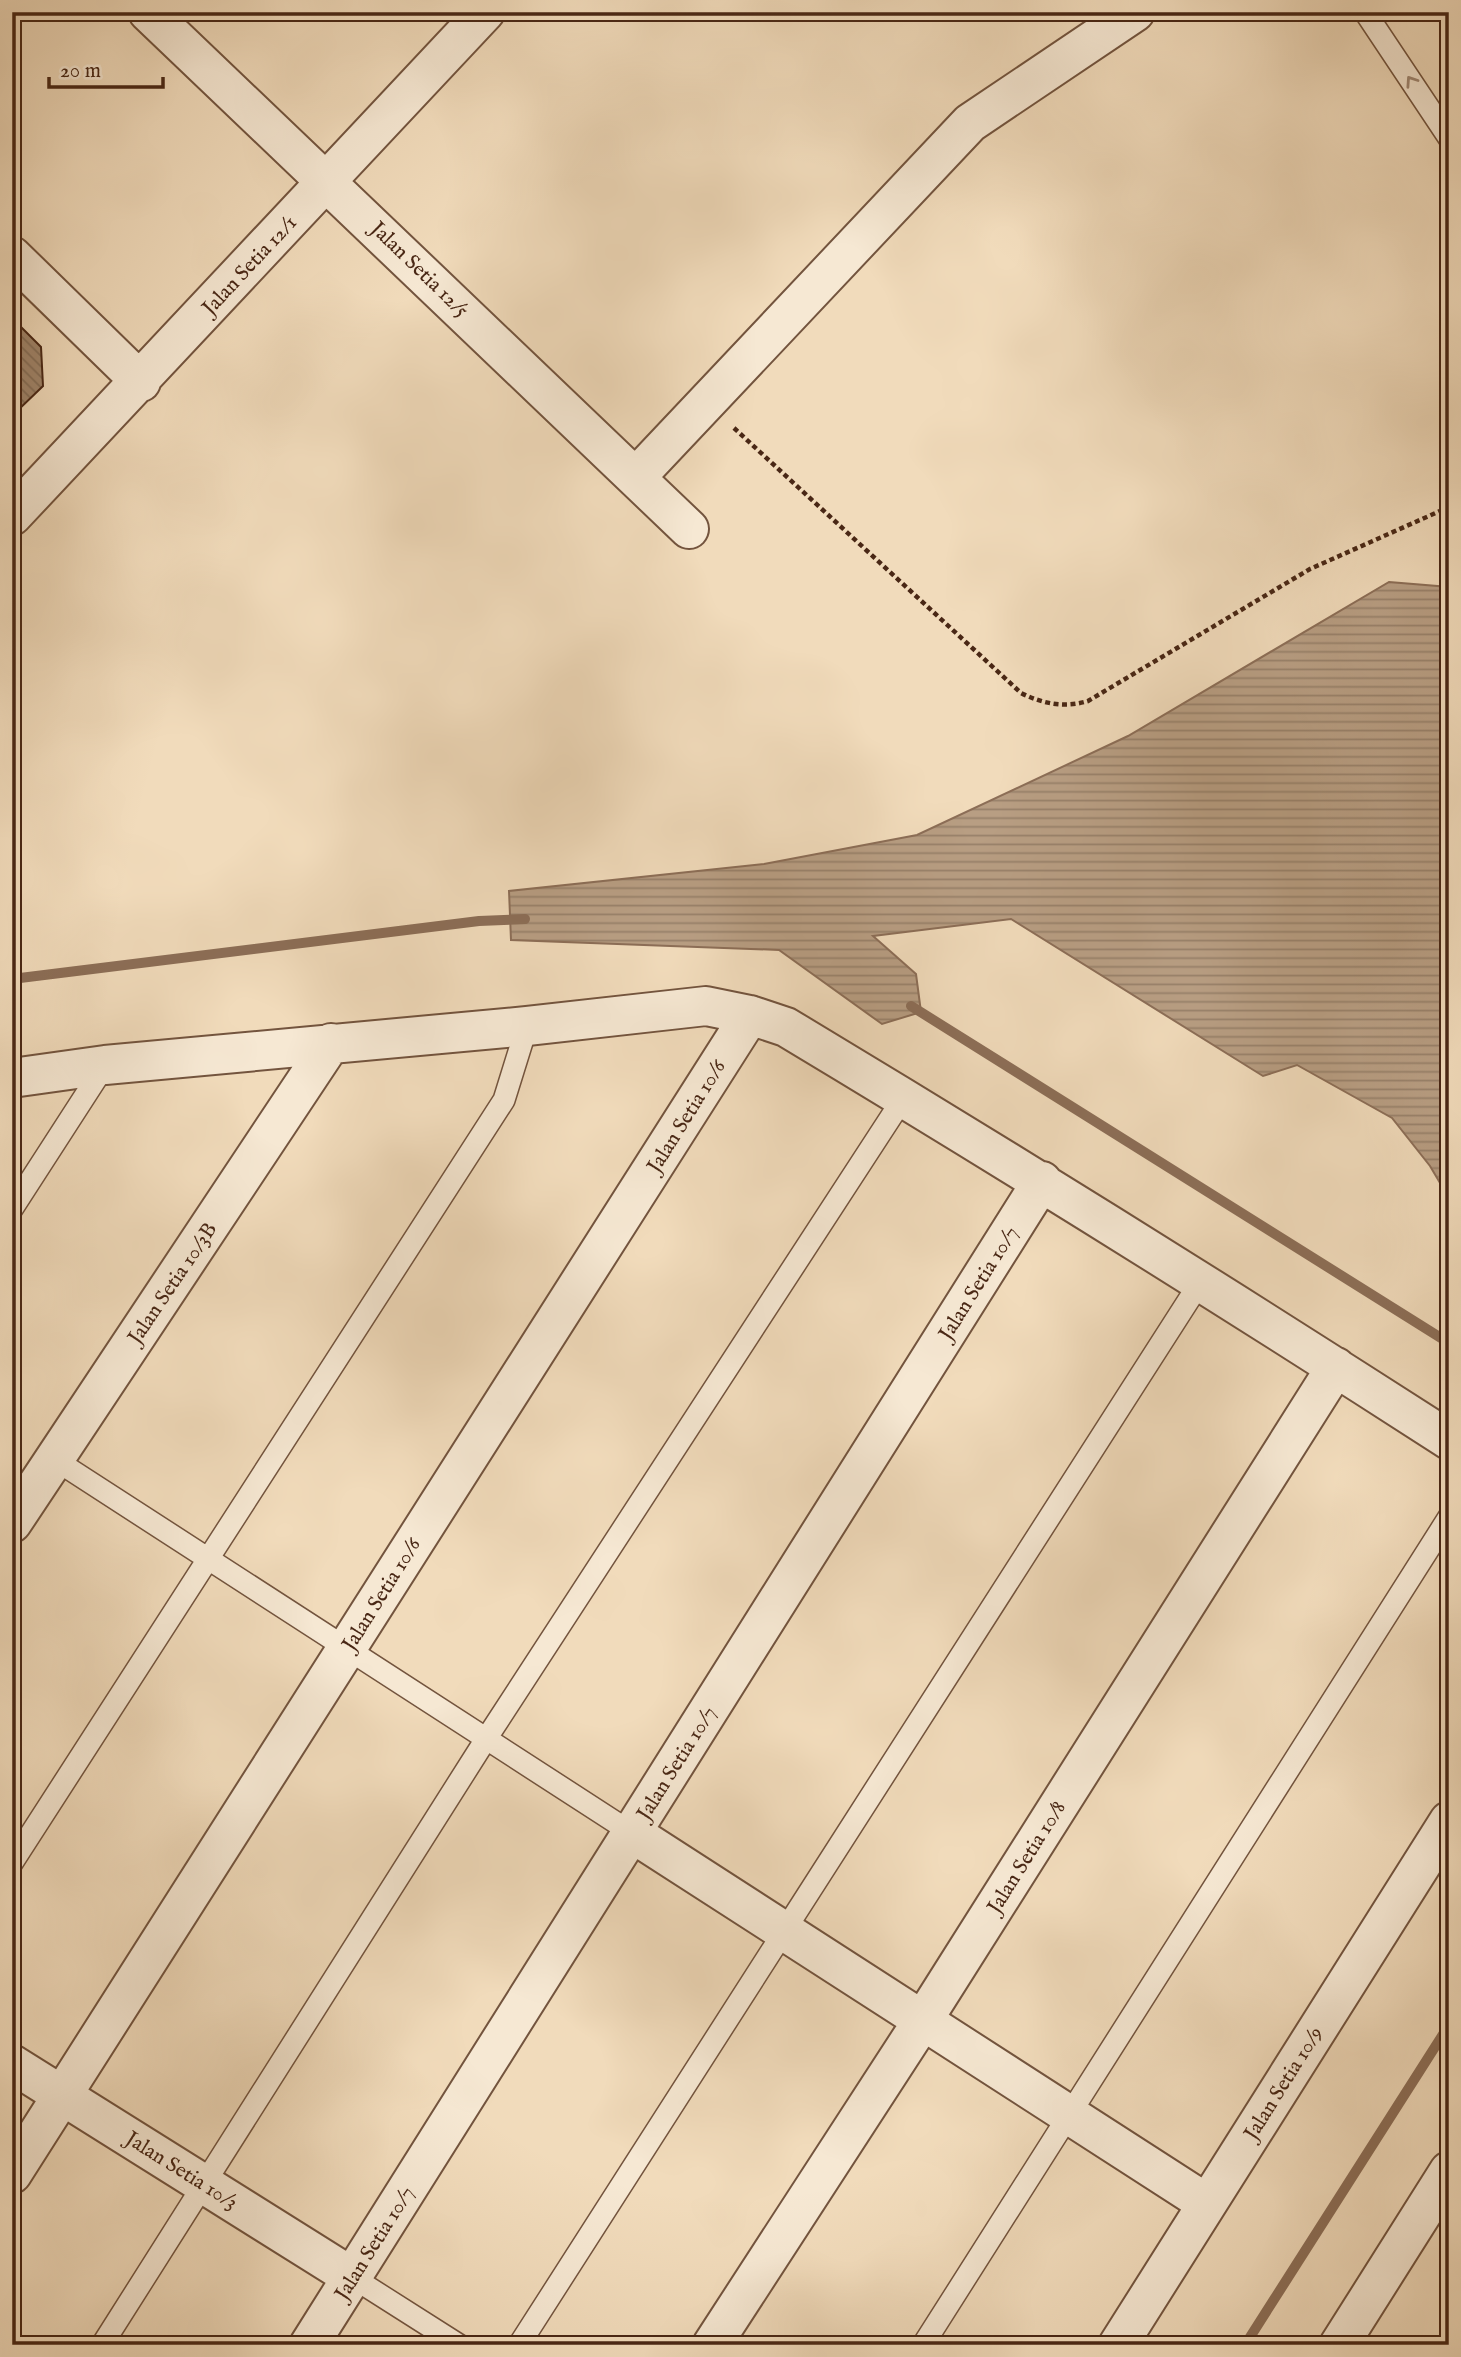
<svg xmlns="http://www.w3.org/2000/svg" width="1461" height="2357" font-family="'IM FELL English',serif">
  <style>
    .water { fill: url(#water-rules); stroke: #8c6e57; stroke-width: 2 }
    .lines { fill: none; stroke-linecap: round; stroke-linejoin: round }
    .stream { stroke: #8c6e57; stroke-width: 10 }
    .building { fill: url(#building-back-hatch); stroke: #492715; stroke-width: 2 }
    .service-casing { stroke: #73543e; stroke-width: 24 }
    .minor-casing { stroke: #73543e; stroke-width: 42 }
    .path { stroke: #492715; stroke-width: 4.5; stroke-dasharray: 5 3.5; stroke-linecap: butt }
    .service { stroke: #f6e8d3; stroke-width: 21 }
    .minor { stroke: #f6e8d3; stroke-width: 38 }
    .oneway { stroke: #a08874 }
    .labels { text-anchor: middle; stroke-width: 5; stroke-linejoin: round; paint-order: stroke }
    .street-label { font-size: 21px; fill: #492715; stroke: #f6e8d3 }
  </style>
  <defs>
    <pattern id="water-rules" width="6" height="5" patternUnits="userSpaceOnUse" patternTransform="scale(1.75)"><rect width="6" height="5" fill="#b89e83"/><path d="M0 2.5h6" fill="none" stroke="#98816a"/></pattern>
    <pattern id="building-back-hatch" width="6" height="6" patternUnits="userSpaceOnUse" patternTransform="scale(1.75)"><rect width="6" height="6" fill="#a0856b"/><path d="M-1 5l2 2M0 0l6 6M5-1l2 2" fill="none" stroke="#846d57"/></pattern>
  </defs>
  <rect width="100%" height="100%" fill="#f1dbbb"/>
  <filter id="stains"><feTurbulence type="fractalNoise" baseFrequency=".00286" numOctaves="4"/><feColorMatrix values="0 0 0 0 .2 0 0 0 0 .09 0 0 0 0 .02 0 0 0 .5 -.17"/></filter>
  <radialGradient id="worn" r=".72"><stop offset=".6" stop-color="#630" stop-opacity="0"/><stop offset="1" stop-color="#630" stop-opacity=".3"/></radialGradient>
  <path class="water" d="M1389,582L1449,587V1198L1430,1166L1392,1118L1297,1065L1263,1076L1011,919L873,936L916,974L921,1012L882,1024L779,950L511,940L509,891L764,864L917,835L1128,736Z"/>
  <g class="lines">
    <path class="stream" d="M12,979L479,921L525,919
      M911,1006L1449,1343
      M1245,2345L1449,2025"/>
  </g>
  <path class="building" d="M12,318L41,347L43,386L12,416Z"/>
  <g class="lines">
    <g class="service-casing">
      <path id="service" d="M1365,12L1449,138
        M12,1209L105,1065
        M54,1459L632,1833
        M12,1863L504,1100L527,1026
        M352,2277L459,2345
        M102,2345L486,1739L904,1097
        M519,2345L1199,1284
        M923,2345L1449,1517"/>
    </g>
    <g class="minor-casing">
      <path id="minor" d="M148,12L689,529
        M12,256L141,382
        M636,477L970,123L1135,12
        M12,516L485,12
        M12,1078L105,1065L527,1026L706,1006L750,1015L786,1027C1009,1161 1230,1299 1449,1440
        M12,1523L331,1043
        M632,1833L1206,2203
        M12,2064L352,2277
        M12,2174L750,1015
        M309,2345L1042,1181
        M712,2345L923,2020L1336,1367
        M1118,2345L1449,1821
        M1339,2345L1449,2171"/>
    </g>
    <path class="path" d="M734,428L1021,693C1043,704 1065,708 1088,701L1310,569L1449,507"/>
    <use href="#service" class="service"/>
    <use href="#minor" class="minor"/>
  </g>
  <defs><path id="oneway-chevron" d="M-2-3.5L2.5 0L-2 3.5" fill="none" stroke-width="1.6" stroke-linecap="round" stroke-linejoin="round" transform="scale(1.75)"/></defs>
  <use class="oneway" href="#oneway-chevron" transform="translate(1411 81) rotate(-124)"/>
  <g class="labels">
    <g class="street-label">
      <text transform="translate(249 265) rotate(-47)" y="7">Jalan Setia 12/1</text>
      <text transform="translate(420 269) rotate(44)" y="7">Jalan Setia 12/5</text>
      <text transform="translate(686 1116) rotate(-58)" y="7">Jalan Setia 10/6</text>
      <text transform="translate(172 1283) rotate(-56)" y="7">Jalan Setia 10/3B</text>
      <text transform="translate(978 1283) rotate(-58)" y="7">Jalan Setia 10/7</text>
      <text transform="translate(381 1594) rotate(-58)" y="7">Jalan Setia 10/6</text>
      <text transform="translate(676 1763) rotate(-58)" y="7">Jalan Setia 10/7</text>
      <text transform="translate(1026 1857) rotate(-58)" y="7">Jalan Setia 10/8</text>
      <text transform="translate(1283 2083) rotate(-58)" y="7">Jalan Setia 10/9</text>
      <text transform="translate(182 2170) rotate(32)" y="7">Jalan Setia 10/3</text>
      <text transform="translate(374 2243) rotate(-58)" y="7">Jalan Setia 10/7</text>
    </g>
  </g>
  <rect width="1461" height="2357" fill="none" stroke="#f1dbbb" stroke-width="42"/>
  <rect x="14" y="14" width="1433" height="2329" fill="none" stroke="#492715" stroke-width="3.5"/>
  <rect x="21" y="21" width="1419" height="2315" fill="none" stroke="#492715" stroke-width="2"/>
  <path d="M49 77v10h114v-10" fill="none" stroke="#492715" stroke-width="3.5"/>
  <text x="60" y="77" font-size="21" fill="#492715" stroke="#f6e8d3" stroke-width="5" paint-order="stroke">20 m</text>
  <rect width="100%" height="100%" filter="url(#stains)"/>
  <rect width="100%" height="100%" fill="url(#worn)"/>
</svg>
